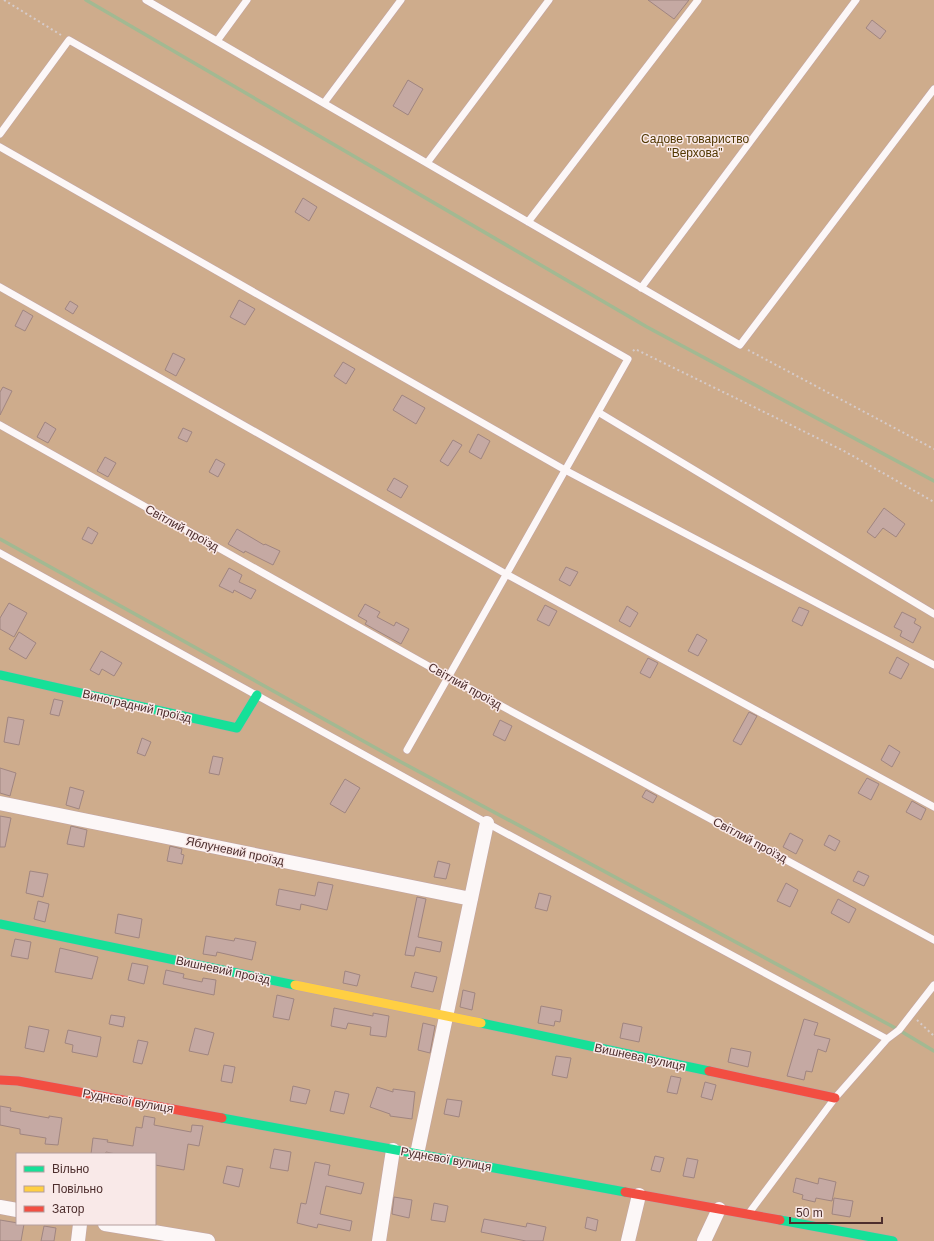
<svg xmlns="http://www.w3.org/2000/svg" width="934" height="1241" font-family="Arial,sans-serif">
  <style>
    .green { fill: #ceac8c; fill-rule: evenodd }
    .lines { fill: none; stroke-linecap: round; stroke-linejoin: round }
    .stream { stroke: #a2b992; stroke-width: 3.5 }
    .building { fill: #c5a9a3; stroke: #a08580 }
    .lane-casing { stroke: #c1a4a4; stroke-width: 8 }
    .street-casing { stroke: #c1a4a4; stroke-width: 15 }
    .fast-casing { stroke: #c1a4a4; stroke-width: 10 }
    .slow-casing { stroke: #c1a4a4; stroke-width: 10 }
    .jam-casing { stroke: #c1a4a4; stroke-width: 10 }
    .path { stroke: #d6cbca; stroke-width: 2; stroke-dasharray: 2 3; stroke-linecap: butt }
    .lane { stroke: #fcf7f7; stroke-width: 7 }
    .street { stroke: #fcf7f7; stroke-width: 14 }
    .fast { stroke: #16e098; stroke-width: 9 }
    .slow { stroke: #ffcf43; stroke-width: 9 }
    .jam { stroke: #f24e42; stroke-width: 9 }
    .labels { text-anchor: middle; stroke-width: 3; stroke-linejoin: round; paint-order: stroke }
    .park-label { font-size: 12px; fill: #503700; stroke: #f9e9e8 }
    .street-label { font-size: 12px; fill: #4d2e2d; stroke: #f9e9e8 }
  </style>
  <rect width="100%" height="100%" fill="#eac8c7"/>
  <path class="green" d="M0,0H934V1241H0ZM17,1154H155V1224H17Z"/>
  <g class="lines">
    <path class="stream" d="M86,0L647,327L934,481
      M0,539L401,762L899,1030L934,1051"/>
  </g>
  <path class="building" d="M648,0H689L674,19Z
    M872,20L886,31L880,39L866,28Z
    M408,80L423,89L408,115L393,106Z
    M303,198L317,207L309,221L295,212Z
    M239,300L255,309L245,325L230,317Z
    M70,301L78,306L73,314L65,309Z
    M23,310L33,316L25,331L15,326Z
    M173,353L185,359L176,376L165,370Z
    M343,362L355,369L346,384L334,376Z
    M3,387L12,391L0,415V392Z
    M402,395L425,408L416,424L393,410Z
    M45,422L56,429L48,443L37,437Z
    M183,428L192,432L187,442L178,438Z
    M478,434L490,441L481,459L469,452Z
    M453,440L462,445L448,466L440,461Z
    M105,457L116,463L108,477L97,471Z
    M216,459L225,464L218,477L209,472Z
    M394,478L408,486L401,498L387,490Z
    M884,508L905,524L896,537L883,528L875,538L867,532Z
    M88,527L98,533L92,544L82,539Z
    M237,529L264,545L265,544L280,551L273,565L245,551L244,553L228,544Z
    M566,567L578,572L570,586L559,580Z
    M229,568L242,575L239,582L256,590L251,599L234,590L233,593L219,586Z
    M9,603L27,613L14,637L0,629V618Z
    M365,604L380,612L377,617L394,626L396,622L409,629L401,644L365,624L367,621L358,616Z
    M545,605L557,611L549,626L537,620Z
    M627,606L638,613L630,627L619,621Z
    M799,607L809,611L802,626L792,621Z
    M902,612L916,619L914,623L921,627L913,643L900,636L902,631L894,627Z
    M19,632L36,643L26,659L9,649Z
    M697,634L707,640L698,656L688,651Z
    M101,651L122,663L114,676L102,669L99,675L90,670Z
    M897,657L909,664L901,679L889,673Z
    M648,658L658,663L650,678L640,673Z
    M54,699L63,701L59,716L50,714Z
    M749,712L757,716L741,745L733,741Z
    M8,717L24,720L19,745L4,742Z
    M500,720L512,726L505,741L493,735Z
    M142,738L151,742L145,756L137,753Z
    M889,745L900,752L892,767L881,760Z
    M213,756L223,758L219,775L209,773Z
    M0,768L16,773L10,796L0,793Z
    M867,778L879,784L871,800L858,793Z
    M345,779L360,788L345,813L330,804Z
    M70,787L84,791L79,809L66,805Z
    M646,790L657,796L653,803L642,797Z
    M912,801L926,809L921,820L906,812Z
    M0,816L11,818L5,847H0Z
    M71,826L87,830L84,847L67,844Z
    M790,833L803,840L796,854L783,847Z
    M829,835L840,841L835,851L824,845Z
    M170,846L182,849L181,854L184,855L182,864L167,861Z
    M438,861L450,864L446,879L434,877Z
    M30,871L48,874L43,897L26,893Z
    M858,871L869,876L864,886L853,881Z
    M318,882L333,885L327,910L301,904L300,910L276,905L279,889L315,896Z
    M786,883L798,890L790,907L777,901Z
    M539,893L551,896L547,911L535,908Z
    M417,897L426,899L418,937L442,942L440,952L416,947L414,956L405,955Z
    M838,899L856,909L849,923L831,913Z
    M38,901L49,904L45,922L34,919Z
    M118,914L142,919L139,938L115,933Z
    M206,936L234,941L235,938L256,942L252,960L217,952L216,956L203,954Z
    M15,939L31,942L28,959L11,956Z
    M60,948L98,957L92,979L55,972Z
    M132,963L148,966L144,984L128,980Z
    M166,970L184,974L183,978L202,982L203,978L216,980L214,995L163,984Z
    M345,971L360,975L357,986L343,983Z
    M415,972L437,977L433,992L411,987Z
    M463,990L475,993L472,1010L460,1007Z
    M277,995L294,999L289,1020L273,1017Z
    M541,1006L562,1010L560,1022L555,1021L554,1026L538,1023Z
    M334,1008L373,1016V1013L389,1016L386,1037L370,1035L371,1027L348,1023L346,1029L331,1026Z
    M111,1015L125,1017L123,1027L109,1024Z
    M804,1019L818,1023L814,1035L830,1039L826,1052L818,1049L812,1072L806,1071L804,1080L787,1076Z
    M423,1023L435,1026L430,1053L418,1050Z
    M623,1023L642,1027L639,1042L620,1038Z
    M29,1026L49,1030L44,1052L25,1048Z
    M195,1028L214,1033L208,1055L189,1051Z
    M68,1030L101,1037L97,1057L72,1052L73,1045L65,1043Z
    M138,1040L148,1042L142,1064L133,1062Z
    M731,1048L751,1052L748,1067L728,1062Z
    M556,1056L571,1058L567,1078L552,1075Z
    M224,1065L235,1067L232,1083L221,1081Z
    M671,1076L681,1078L677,1094L667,1092Z
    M705,1082L716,1085L712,1100L701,1097Z
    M293,1086L310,1090L306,1104L290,1101Z
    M377,1087L393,1092V1089L415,1092L412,1119L390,1116V1114L370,1107Z
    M335,1091L349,1094L344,1114L330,1111Z
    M447,1099L462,1101L459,1117L444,1114Z
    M0,1106L11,1108L10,1111L49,1118V1116L62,1118L58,1145L45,1144L46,1138L20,1134V1129L0,1125Z
    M144,1116L155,1118L154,1125L191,1132L192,1125L203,1126L199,1146L188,1144L184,1170L155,1165V1154H116L106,1152L105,1154H91L93,1138L108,1140L107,1142L133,1146L136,1127L142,1128Z
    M274,1149L291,1152L288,1171L270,1168Z
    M655,1156L664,1158L660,1172L651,1170Z
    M687,1158L698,1160L694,1178L683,1176Z
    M315,1162L330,1165L328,1175L364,1183L361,1194L326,1186L320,1214L352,1221L350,1231L318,1224L317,1228L297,1223L301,1203L306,1204Z
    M227,1166L243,1169L239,1187L223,1183Z
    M796,1178L818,1184L819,1178L836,1182L832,1201L816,1198L815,1202L802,1199L803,1195L793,1192Z
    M394,1197L412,1200L409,1218L392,1214Z
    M834,1198L853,1201L850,1217L832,1214Z
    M434,1203L448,1206L445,1222L431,1220Z
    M587,1217L598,1220L596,1231L585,1228Z
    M484,1219L526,1227L527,1223L546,1227L543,1241H526L481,1232Z
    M0,1220L24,1224L21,1241H0Z
    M44,1226L56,1228L54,1241H41Z"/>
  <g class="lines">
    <g class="lane-casing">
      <path id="lane" d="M146,0L740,345L934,89
        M217,41L247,0
        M324,103L401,0
        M0,134L69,40L628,359L407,750
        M0,147L565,470L934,665
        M427,163L549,0
        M528,222L698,0
        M0,287L506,574L934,807
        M641,288L856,0
        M598,412L934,614
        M0,425L448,677L934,940
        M0,553L487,823L887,1039
        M749,1213L835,1098L887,1039L899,1030L934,985"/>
    </g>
    <g class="street-casing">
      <path id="street" d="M0,803L471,899
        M417,1154L487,823
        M0,1207L17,1210
        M105,1224L208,1241
        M78,1241L80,1224
        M379,1241L393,1150
        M628,1241L639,1195
        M704,1241L719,1209"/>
    </g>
    <g class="fast-casing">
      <path id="fast" d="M0,675L237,728L257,695
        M0,924L295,985
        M481,1023L709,1071
        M222,1118L625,1192
        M780,1220L893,1241"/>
    </g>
    <g class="slow-casing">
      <path id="slow" d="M295,985L481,1023"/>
    </g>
    <g class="jam-casing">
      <path id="jam" d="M709,1071L835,1098
        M0,1080L18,1081L222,1118
        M625,1192L780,1220"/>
    </g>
    <path class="path" d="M4,0L61,35
      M748,350L934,449
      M633,351L635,349L844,451L934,502
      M917,1020L934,1036"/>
    <use href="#lane" class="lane"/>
    <use href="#street" class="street"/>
    <use href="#fast" class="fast"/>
    <use href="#slow" class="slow"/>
    <use href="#jam" class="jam"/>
  </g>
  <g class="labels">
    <g class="park-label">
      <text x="695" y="143">Садове товариство<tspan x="695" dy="14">"Верхова"</tspan></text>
    </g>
    <g class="street-label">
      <text transform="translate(182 528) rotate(29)" y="4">Світлий проїзд</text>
      <text transform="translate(465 686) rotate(29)" y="4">Світлий проїзд</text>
      <text transform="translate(137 706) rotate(13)" y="4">Виноградний проїзд</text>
      <text transform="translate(750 840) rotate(28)" y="4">Світлий проїзд</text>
      <text transform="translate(235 851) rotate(12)" y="4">Яблуневий проїзд</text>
      <text transform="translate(223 970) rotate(12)" y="4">Вишневий проїзд</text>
      <text transform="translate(640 1057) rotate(12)" y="4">Вишнева вулиця</text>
      <text transform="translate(128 1101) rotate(10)" y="4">Руднєвої вулиця</text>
      <text transform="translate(446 1159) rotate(10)" y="4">Руднєвої вулиця</text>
    </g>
  </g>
  <rect x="16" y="1153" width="140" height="72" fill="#f9e9e8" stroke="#b49e9d"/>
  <rect x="24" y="1166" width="20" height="6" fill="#16e098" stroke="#b49e9d"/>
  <text x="52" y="1173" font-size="12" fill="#4d2e2d">Вільно</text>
  <rect x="24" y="1186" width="20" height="6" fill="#ffcf43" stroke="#b49e9d"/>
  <text x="52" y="1193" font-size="12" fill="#4d2e2d">Повільно</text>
  <rect x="24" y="1206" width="20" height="6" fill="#f24e42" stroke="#b49e9d"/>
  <text x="52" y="1213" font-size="12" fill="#4d2e2d">Затор</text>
  <path d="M790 1217v6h92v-6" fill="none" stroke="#4d2e2d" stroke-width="2"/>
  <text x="796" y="1217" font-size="12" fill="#4d2e2d" stroke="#f9e9e8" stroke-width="3" paint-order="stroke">50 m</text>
</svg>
